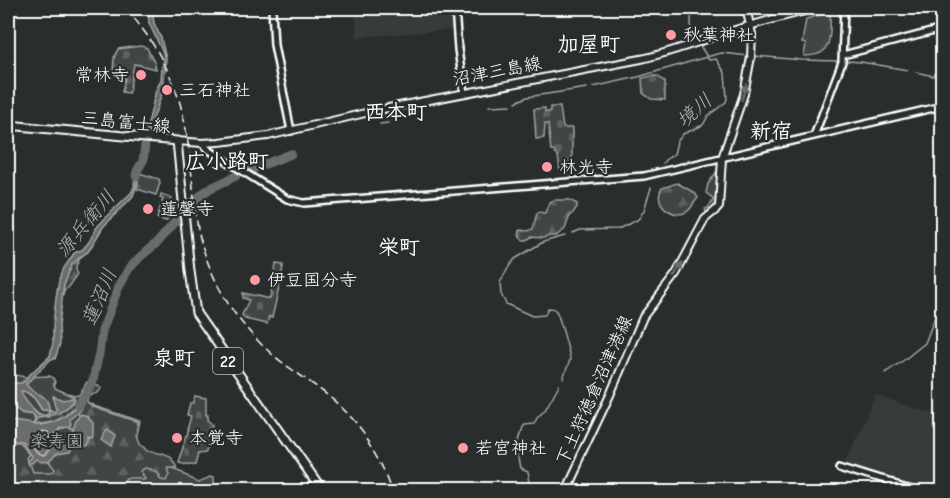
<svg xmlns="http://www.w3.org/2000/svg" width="950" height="498" font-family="'Comic Neue','Klee One',sans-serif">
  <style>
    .built { fill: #373a3b }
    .green { fill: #414445; stroke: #a0a2a2; stroke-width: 1.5 }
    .forest { fill: url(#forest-firs); stroke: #a0a2a2; stroke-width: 1.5 }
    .cemetery { fill: url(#cemetery-stones); stroke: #a0a2a2; stroke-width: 1.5 }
    .water { fill: #6a6c6d; stroke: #a6a7a7; stroke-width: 1.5; fill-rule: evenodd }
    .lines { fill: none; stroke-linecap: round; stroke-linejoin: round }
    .shore { stroke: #c3c4c5; stroke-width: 1.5 }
    .stream { stroke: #a6a7a7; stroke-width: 1.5 }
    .river { stroke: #6a6c6d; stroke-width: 9 }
    .tertiary-casing { stroke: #fff; stroke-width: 10 }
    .secondary-casing { stroke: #fff; stroke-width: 10 }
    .primary-casing { stroke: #fff; stroke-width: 11 }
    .tertiary { stroke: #2a2d2e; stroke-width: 5 }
    .secondary { stroke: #2a2d2e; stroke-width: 6 }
    .primary { stroke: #2a2d2e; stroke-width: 7 }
    .rail { stroke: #fff; stroke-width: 1.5; stroke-dasharray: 9 4.5; stroke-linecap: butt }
    .oneway { fill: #6a6c6d }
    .poi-dot { fill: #ff9aa2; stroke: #2a2d2e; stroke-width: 2 }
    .labels { text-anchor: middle; stroke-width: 4.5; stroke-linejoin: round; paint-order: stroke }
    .shield { fill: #2a2d2e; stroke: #bfc0c0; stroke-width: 1.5 }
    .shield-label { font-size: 16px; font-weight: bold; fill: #fff }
    .poi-label { font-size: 18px; fill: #fff; stroke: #2a2d2e; text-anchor: start }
    .street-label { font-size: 18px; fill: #fff; stroke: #2a2d2e }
    .park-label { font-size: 18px; fill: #b3b4b5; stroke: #2a2d2e }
    .water-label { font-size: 20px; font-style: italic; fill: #b4b6b6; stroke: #2a2d2e }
    .quarter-label { font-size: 21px; font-weight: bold; fill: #fff; stroke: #2a2d2e }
  </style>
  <defs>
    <pattern id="forest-firs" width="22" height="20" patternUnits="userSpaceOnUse" patternTransform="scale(1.5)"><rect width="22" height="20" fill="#414445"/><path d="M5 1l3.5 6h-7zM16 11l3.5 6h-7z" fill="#5e6061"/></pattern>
    <pattern id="cemetery-stones" width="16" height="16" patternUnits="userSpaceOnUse" patternTransform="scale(1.5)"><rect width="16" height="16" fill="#414445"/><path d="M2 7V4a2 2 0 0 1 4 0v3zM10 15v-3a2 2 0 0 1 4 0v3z" fill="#5e6061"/></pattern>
  </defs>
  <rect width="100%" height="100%" fill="#2a2d2e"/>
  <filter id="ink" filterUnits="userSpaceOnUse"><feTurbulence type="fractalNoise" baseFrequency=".0167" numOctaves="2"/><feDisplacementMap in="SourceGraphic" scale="12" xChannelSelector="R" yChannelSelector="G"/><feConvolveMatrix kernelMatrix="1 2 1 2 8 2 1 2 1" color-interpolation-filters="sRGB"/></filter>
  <g filter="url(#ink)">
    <path class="built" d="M355,8H450L452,30L357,37Z
      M942,383V490H929L916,487L847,464L875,395L933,414Z"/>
    <path class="green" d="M830,12C831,19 830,25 830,32C829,50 823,56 804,56L806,44L802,43L806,19Z
      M8,377L75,395H79L87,382L94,385L84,400L94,406L140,421L135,443L166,466L179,471L200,479L213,474L216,475V490H8Z"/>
    <path class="forest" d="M717,171L719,188L718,207L707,214L705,209L708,208L714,199L706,193L708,184Z
      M677,183L695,193L698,198C695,201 692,207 689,210C678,221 651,206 662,188Z
      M554,200H570L577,204V207L573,213L570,215L565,229L556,236H550L543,238L531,237L527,240H523L519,235L520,230L528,231L533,229C535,223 535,216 538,212L545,213L549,202Z
      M83,254C78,262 73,267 78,274L69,287L64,290L61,303C62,284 66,266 83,254Z
      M16,375L25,377L50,376L53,378L55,382L54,384L55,388L74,397L53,413L51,412L47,405L27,388L25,391L35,399L41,409L49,411V414C47,414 45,416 43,416C37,416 23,399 21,393L22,391L20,390L25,385L13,386L34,415V418L49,417L73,402L75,403V406L65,416L53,422L8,429V376Z
      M97,385L101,388C99,395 95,393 89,395L87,400V402L93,407L138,422L136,435L139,443C142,445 144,448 146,450C156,458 169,454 175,468H166L168,473L166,478L161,477L155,471L146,469L141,472L146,478L145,479H132L128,480L126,484L119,483L117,486L122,490H8V437L17,446H22L31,456L28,460L33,474H49L52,472L53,470L48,464V461C53,455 60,448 68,446C77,443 81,446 89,437L90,432L77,412C76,406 77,403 81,399H84L93,386Z
      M67,427L72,428L73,432L71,440L68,441L58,439L56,434L61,429Z"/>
    <path class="cemetery" d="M141,46L147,48L154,62L156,69L134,64L129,93L122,92L125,78L113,71L114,58L118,49Z
      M653,76H657L665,82V100L651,99L643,93L642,78Z
      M550,107H560L563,128H572V169L560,171L558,156L555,154L554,151H551L548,124H545L544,138L536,139L534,109L545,108V112H550Z
      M139,173L159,179L160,183L156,195L137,189Z
      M161,194L172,198L168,218L166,221L157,218L163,199L160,198Z
      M276,264L283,265L282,275L272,318L269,317L267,324L245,319L242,315L249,300L243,298V293L270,299Z
      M195,396L206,398V415H208L207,420L212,424V435L208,449L200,450L197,461L181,464L177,463L187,432V430L191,416L187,415L190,403H193Z"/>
    <path class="water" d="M148,8H152L154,23L161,38L166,59L163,91L148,133L146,132L156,90L161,80L162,67L164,59L163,53L149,23Z
      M139,166H140L138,171L136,187L133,196L103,227L88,252L80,257L72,265L67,277L64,284L59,325L60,344L55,359H51L26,384C33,397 48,391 49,409L54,412L57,409L55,407L53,396L63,400L73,398L75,399C67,411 52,417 38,418L36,420L35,425C53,425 68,417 79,402L82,404L80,411L70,419L71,424L69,427L60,428L55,434L58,440L67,441L69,447L67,451L56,453L48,462L42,463L37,461L33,465H29V463L32,460L33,458L24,445H17L12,440L8,441V425L11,422V418L12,421L34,424L35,418L33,415L22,413L13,407L8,390L9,385L11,383H21L25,381L28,376L50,356L53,343V326L56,297L59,280L64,268L75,252L82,250L89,242L97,227L116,207L131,193L134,187L135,172ZM21,391C30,391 38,402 42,410H49V414C45,415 43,417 39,415C33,411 22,397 21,391Z
      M81,414L87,416L93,423V436L92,437L87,436V441L83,445L74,447L70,440L76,420Z
      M108,430L115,436L111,447L101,440L106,431Z"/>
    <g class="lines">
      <path class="shore" d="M43,431L48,432L49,438L54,446L44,456L38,454L30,444L33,438Z"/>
      <path class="stream" d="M691,8V28L696,39
        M754,56L802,60L838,61
        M847,61L861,62L908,70
        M916,72L942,78
        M593,87L638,77L717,54L722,53L749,56
        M516,102L527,97L587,88
        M489,106L511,105
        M380,124L388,123
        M663,163L665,160L674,154L677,142L683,134L703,125L708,116L726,102L727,98L725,73L716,59L709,60L701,47
        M573,233L580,230L618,229L637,220L640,217L644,210L651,188
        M885,373L904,360L925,343L935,317L942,305
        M563,378C565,372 569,365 570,359C570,356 559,315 556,311C553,308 552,308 548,308L545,315L532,316L506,304L501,294L500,283L507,269L515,259L543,242L565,236
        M535,490L529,484L527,472L520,469C516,452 518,443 523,427L525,425L534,424L537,418L545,410L559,385"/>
      <path class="river" d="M250,170L291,154
        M136,176L137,171L143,161L145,145
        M78,405L92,384L99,354L102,331L119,286L128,270L141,256L158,242L188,207L202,194L209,189L236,176"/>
      <g class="tertiary-casing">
        <path id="tertiary" d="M272,8L274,45L291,131
          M455,8L458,49L464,93
          M843,55L942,29
          M814,136L842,62L844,8
          M202,143L209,150L287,199L304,203L644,176L942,106
          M842,466L919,490"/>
      </g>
      <g class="secondary-casing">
        <path id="secondary" d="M177,141L202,143L219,142L268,136L378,110L641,59C669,53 695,43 722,34C753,24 785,16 817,8
          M565,490L610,395L643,317L676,274L705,219L716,210L719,207L722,158L744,94L751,57L752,34L746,8"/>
      </g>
      <g class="primary-casing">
        <path id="primary" d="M8,125L177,141L190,271L196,313L320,490"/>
      </g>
      <use href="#tertiary" class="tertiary"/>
      <use href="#secondary" class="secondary"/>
      <use href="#primary" class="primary"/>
      <path class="rail" d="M125,8C152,37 174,75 183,115C191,150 192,187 197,223C201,248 211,273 223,295C238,321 259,345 283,363C302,377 323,390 341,407C365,430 383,458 393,490"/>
    </g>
    <defs><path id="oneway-solid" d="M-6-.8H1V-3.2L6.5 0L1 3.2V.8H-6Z" transform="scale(1.5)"/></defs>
    <g class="oneway">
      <use href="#oneway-solid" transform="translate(744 92) rotate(-73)"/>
      <use href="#oneway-solid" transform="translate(678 270) rotate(-58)"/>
    </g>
  </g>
  <g class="poi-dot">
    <circle cx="671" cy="35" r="6"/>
    <circle cx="141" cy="75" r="6"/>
    <circle cx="167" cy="90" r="6"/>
    <circle cx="547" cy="167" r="6"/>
    <circle cx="148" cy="209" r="6"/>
    <circle cx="255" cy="280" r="6"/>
    <circle cx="177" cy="438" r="6"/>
    <circle cx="463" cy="448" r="6"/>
  </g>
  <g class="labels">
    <rect class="shield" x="213" y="348" width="30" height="26" rx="4.5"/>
    <g class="shield-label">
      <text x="228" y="367">22</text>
    </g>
    <g class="poi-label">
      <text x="683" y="41">秋葉神社</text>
      <text x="129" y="81" text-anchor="end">常林寺</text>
      <text x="179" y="96">三石神社</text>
      <text x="559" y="173">林光寺</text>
      <text x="160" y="215">蓮馨寺</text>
      <text x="267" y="286">伊豆国分寺</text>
      <text x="189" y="444">本覚寺</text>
      <text x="475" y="454">若宮神社</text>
    </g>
    <g class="street-label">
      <text transform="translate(497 71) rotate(-11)" y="6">沼津三島線</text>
      <text transform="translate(126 122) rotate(6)" y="6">三島富士線</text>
      <text transform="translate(594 390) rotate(-66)" y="6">下土狩徳倉沼津港線</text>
    </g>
    <g class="park-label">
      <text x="57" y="447">楽寿園</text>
    </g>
    <g class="water-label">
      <text transform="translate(694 110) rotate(-41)" y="7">境川</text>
      <text transform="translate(85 223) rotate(-50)" y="7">源兵衛川</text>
      <text transform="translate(99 297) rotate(-67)" y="7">蓮沼川</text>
    </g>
    <g class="quarter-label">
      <text x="589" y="51">加屋町</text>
      <text x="396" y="119">西本町</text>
      <text x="771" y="138">新宿</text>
      <text x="227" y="168">広小路町</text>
      <text x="399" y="254">栄町</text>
      <text x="174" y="365">泉町</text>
    </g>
  </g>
  <rect width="950" height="498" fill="none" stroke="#2a2d2e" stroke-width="30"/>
  <rect x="15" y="15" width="920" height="468" fill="none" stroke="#fff" stroke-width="2" filter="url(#ink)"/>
</svg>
